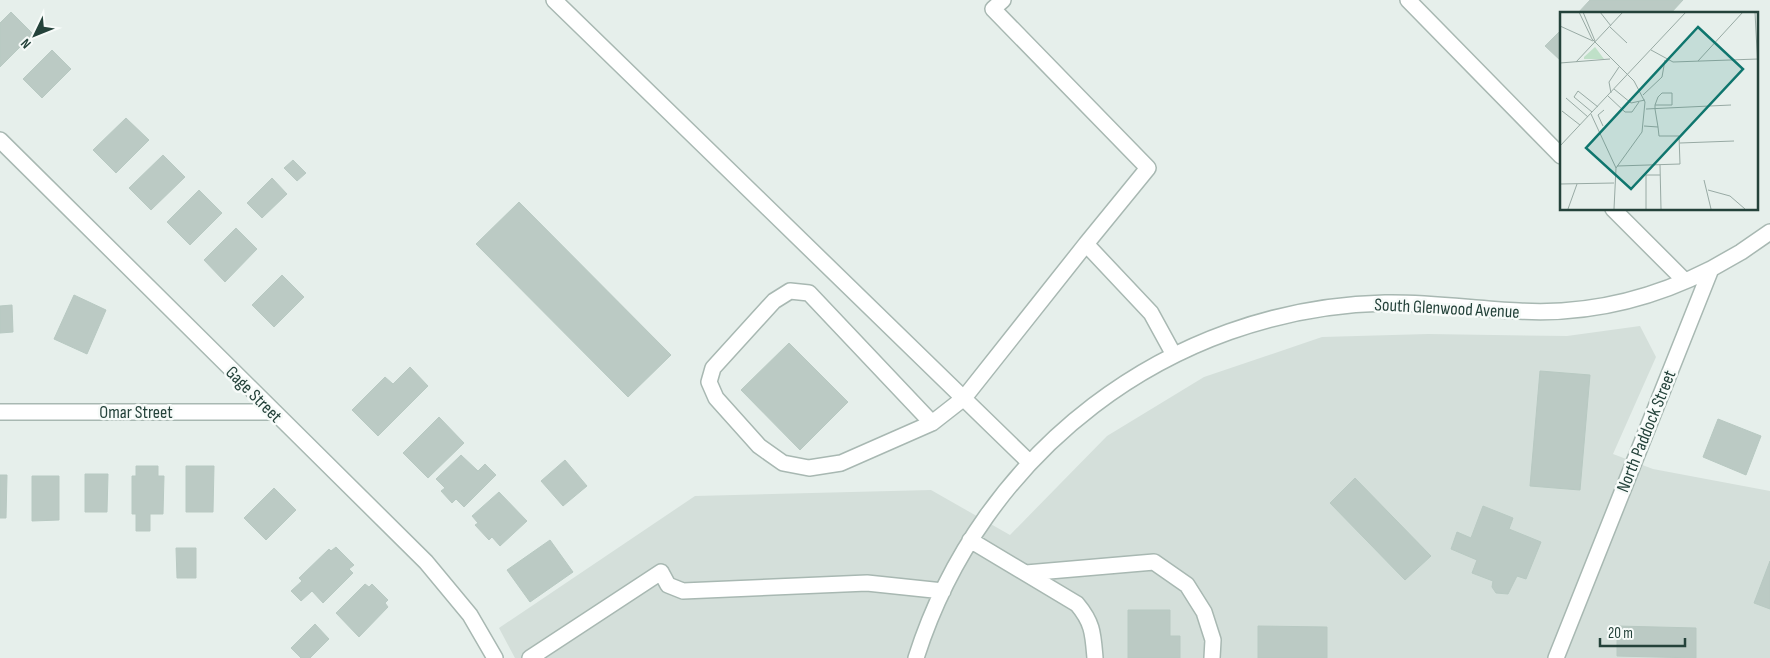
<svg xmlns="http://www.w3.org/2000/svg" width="1770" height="658" font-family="'Sofia Sans Condensed',sans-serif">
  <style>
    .built { fill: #d4dfda }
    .building { fill: #bbcac4; stroke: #b8c9c2 }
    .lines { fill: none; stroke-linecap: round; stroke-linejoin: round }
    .minor-casing { stroke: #a8b8b2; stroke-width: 18 }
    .minor { stroke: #fff; stroke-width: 15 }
    .labels { text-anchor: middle; stroke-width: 5; stroke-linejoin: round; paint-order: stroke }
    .street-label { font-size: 18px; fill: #24423a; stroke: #f7fbf9 }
    .inset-road { fill: none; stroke: #98aaa4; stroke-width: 1 }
    .view { fill: #0f766e; fill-opacity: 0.15; stroke: #0f766e; stroke-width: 2.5 }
    .inset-edge { fill: none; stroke: #24423a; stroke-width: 2.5 }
  </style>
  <rect width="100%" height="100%" fill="#e6efeb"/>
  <path class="built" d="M1640,326L1656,357L1613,454L1653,469L1770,491V658H515L499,628L695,496L931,490L1010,535L1107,436L1204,377L1322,337L1428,334L1567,336Z"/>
  <path class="building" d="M1590,0H1683L1670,14H1577Z
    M11,12L33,34L0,67V23Z
    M1561,30V61L1545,46Z
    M52,50L71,69L42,98L23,79Z
    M126,118L149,140L116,173L93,150Z
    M163,155L185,177L151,210L129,188Z
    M293,160L306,173L297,181L284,168Z
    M272,178L287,194L262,218L247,203Z
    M199,190L222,213L190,245L167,222Z
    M519,202L671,355L628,397L476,244Z
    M236,228L257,249L225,282L204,260Z
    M282,275L304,297L274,327L252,305Z
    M74,295L106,310L87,354L54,339Z
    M12,305L13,332L0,333V306Z
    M789,343L848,402L800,450L741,390Z
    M410,367L428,386L378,436L352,410L385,377L393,384Z
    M1540,371L1590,375L1580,490L1530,486Z
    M439,417L464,443L428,478L403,453Z
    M1718,419L1761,436L1746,475L1703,457Z
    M461,455L478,471L485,464L496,475L464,507L456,499L452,503L441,491L445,488L436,479Z
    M565,460L587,486L563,506L541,481Z
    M136,466H158V476H164L163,514H150V531H136V514H132V476H136Z
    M186,466H214L213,512H186Z
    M85,474H108L107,512H85Z
    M0,475H7L6,518H0Z
    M32,476H59V520L32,521Z
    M1355,478L1431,556L1405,580L1330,503Z
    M274,488L296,510L266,540L244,518Z
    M499,492L527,521L500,546L492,537L489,540L475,525L478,523L472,516Z
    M1483,506L1513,518L1509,529L1541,542L1526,579L1517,576L1508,594L1496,593L1492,587L1493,581L1472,573L1477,560L1451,549L1457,532L1471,538Z
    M550,540L573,572L530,602L507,570Z
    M336,547L354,565L349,569L353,573L323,603L312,591L301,601L291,591L302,581L299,578L329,549L331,551Z
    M176,548H196V578H177Z
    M1770,561V609L1754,603Z
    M365,584L369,587L372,584L388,600L385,603L388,607L359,637L336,613Z
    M1128,610H1170V636H1180V658H1128Z
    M315,624L329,639L310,658H301L291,648Z
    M1258,626L1327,627V658H1258Z
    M1617,626L1696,628V658L1617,656Z"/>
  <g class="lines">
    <g class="minor-casing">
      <path id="minor" d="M554,0L1029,462
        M1003,0L993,9L1148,168L1086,244L1151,313L1174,355
        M1408,0L1561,156
        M0,140L426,562L470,615L495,658
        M1613,209L1685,281
        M0,412H273
        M932,423L809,293L790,291L774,301L713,368L709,382L716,398L759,446L783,463L809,468L841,463L932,423L964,398L1086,244
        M970,540L1077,604C1093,623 1093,634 1095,658
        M1026,573L1154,562L1187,585L1204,612L1213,640L1212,658
        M530,658L661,572L668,585L683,591L867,583L943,591
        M916,658C981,453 1168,308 1385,303C1430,302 1474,309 1519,311C1586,315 1652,299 1711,269
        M1556,658L1711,269L1741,252L1770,232"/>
    </g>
    <use href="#minor" class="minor"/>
  </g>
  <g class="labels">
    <g class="street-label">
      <text transform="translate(1447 308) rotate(3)" y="6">South Glenwood Avenue</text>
      <text transform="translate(254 394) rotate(45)" y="6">Gage Street</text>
      <text x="136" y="418">Omar Street</text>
      <text transform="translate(1646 431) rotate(-68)" y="6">North Paddock Street</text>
    </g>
  </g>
  <g transform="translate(1560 12)">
    <rect width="198" height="198" fill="#e6efeb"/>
    <path d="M35,35L44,47H24V45Z" fill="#bfe0c8"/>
    <path class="inset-road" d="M19,0L32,27L74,69L85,90L82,120L56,156M23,0L35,29M40,0L51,14M195,0L198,58M0,14L33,29M50,15L67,31M91,38L113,50L198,47M138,49L183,0M16,50L63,0M0,51L50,47M54,77L71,91L85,88M51,81L49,70L59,55M83,83L102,65L105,48M48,84L65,100H72L79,90M6,86L28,105M95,93H112V81H102L98,85L95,93V97L98,115M86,97L171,93M2,99L20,113M32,100L14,85L18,79L38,95M31,102L56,156L54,197M43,114L38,103L44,98M120,131L174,129M0,134L126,0M100,153L101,197M57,154L120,152L119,124H99L98,115L84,114M144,168L151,197M0,172L54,171M148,178L170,184L185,197M8,197L17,172M86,197V163H100"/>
    <path class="view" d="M138,15L183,57L71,177L26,136Z"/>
    <rect width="198" height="198" class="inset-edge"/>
  </g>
  <g transform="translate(35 35) rotate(227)" stroke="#f7fbf9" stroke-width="4" paint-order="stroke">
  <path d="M0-4L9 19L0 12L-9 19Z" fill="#24423a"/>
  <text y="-8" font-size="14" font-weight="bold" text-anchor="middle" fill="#24423a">N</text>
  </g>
  <path d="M1600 638v8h85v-8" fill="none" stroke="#24423a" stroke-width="2.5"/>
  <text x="1608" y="638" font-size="15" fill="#24423a" stroke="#f7fbf9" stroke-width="4" paint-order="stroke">20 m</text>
</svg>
